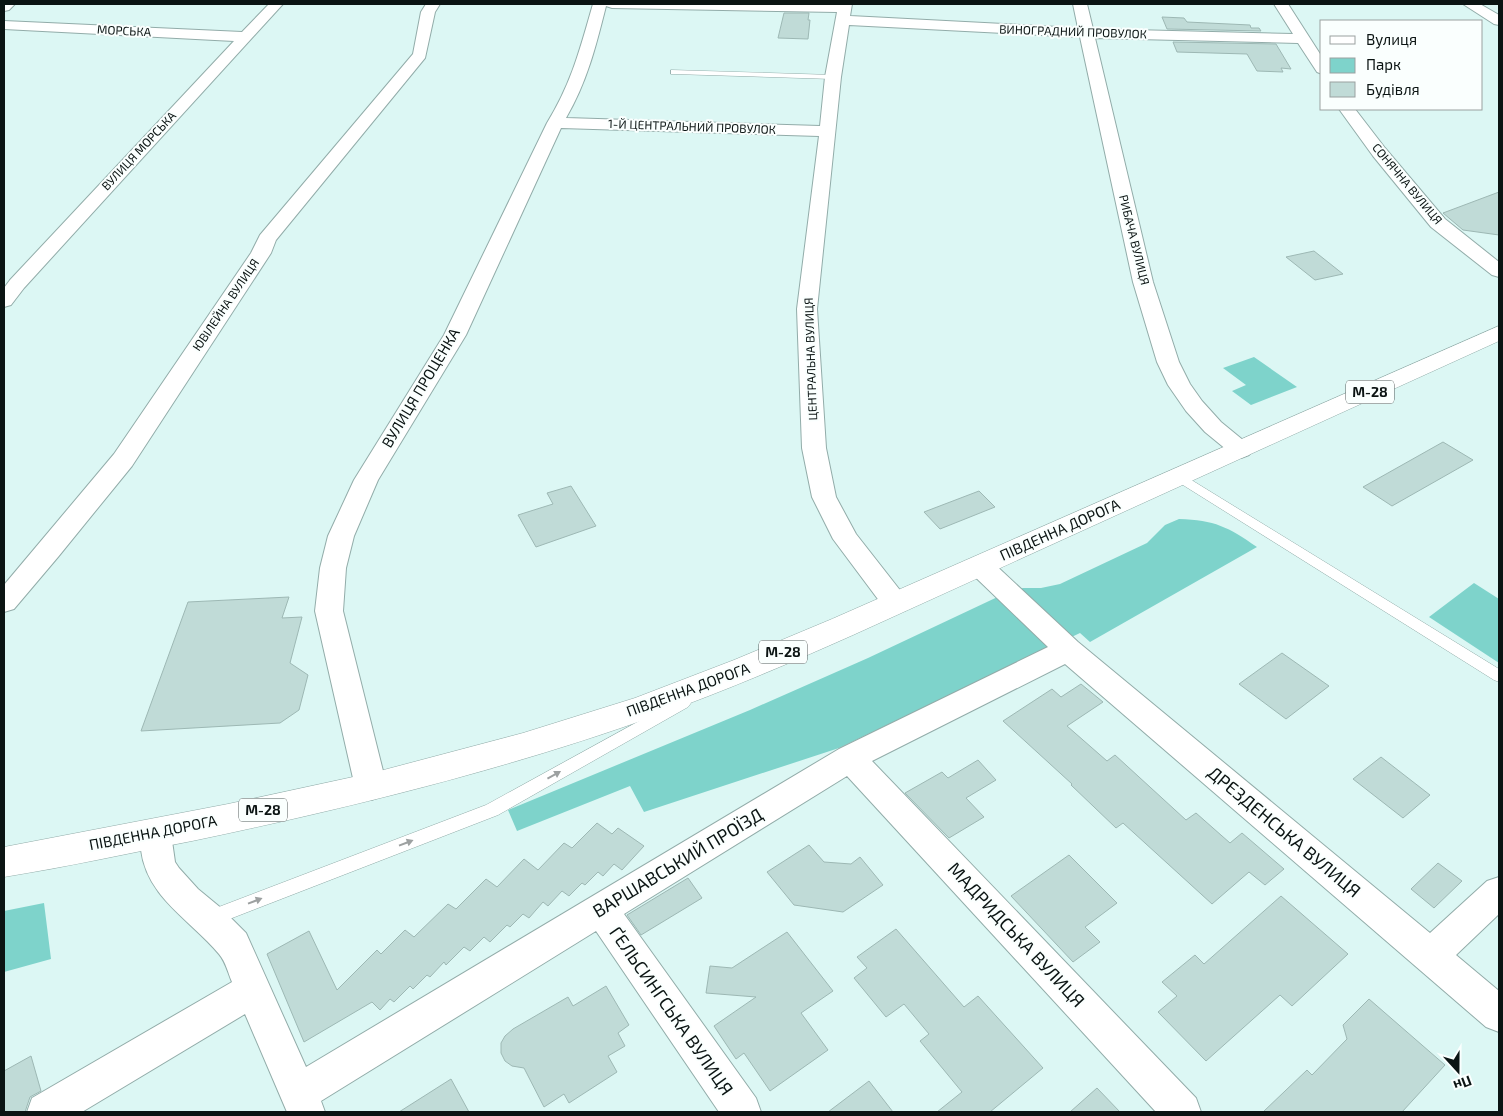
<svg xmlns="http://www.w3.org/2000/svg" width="1503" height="1116" font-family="'Exo 2',sans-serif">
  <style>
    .green { fill: #7ed3cb }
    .building { fill: #c0dbd7; stroke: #9db8b4 }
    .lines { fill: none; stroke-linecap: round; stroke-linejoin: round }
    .service-casing { stroke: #92aca9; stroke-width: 1 }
    .minor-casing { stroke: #92aca9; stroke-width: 2 }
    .trunk-casing { stroke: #92aca9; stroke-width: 1 }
    .service { fill: #fff; fill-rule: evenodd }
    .minor { fill: #fff; fill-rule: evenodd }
    .trunk { fill: #fff; fill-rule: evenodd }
    .oneway { fill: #9da1a1 }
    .labels { text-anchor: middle; stroke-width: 4; stroke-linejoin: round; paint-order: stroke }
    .far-street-label { font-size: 12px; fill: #0b1413; stroke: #fafffe }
    .shield { fill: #fafffe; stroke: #535a5a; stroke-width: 1 }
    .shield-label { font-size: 14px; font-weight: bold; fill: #0b1413 }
    .street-label { font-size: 15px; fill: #0b1413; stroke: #fafffe }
    .near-street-label { font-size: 18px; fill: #0b1413; stroke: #fafffe }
  </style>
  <rect width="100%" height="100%" fill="#dcf7f4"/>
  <path class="green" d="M1254,357L1297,387L1251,405L1232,391L1246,385L1223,368Z
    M1179,519C1215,520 1228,527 1257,547L1090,642L1080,633L839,748L644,812L630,786L517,831L508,810L750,710L868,658L1006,593L1023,588H1041L1060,584L1147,543L1165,525Z
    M1474,583L1499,599V663L1429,617Z
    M44,903L51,959L4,972V911Z"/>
  <path class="building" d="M784,13H809L808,20H810L808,39L778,38Z
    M1162,17L1184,18L1187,22L1250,25L1251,28H1259L1261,31L1167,29Z
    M1173,42L1276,44L1291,69L1281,68L1283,72L1257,71L1247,54L1177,52Z
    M1499,192V235L1463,230L1443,213Z
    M1314,251L1343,274L1315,280L1286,257Z
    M1443,442L1473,460L1392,506L1363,487Z
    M571,486L596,526L536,547L518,515L553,504L547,493Z
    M979,491L995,507L940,529L924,512Z
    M289,597L282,618L302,617L290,663L308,675L299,710L280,723L141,731L188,602Z
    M1282,653L1329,686L1286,719L1239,684Z
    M1081,684L1103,702L1067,726L1107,761L1115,755L1186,820L1196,813L1230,843L1242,833L1284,869L1265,885L1249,872L1212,904L1123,823L1116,828L1071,785L1072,784L1003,721L1052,689L1061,697Z
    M1381,757L1430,795L1403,818L1353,779Z
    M978,760L996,780L966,798L984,817L949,838L905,793L942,772L948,778Z
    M597,823L612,834L618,828L644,846L622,870L614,864L603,876L598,872L585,885L582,883L569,896L562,891L548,906L543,902L529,918L523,914L510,927L507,925L490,942L484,937L470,951L464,947L446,965L444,962L430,977L427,975L413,989L410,986L394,1002L390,999L380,1010L372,1002L304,1042L267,954L309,931L337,990L377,950L381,954L405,930L414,937L448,904L456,909L486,879L497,887L524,859L538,870L564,843L572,848Z
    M809,845L824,862L851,864L860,857L883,885L843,912L794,905L767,872Z
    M1069,855L1117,903L1085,927L1100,942L1073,962L1011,896Z
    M1438,863L1462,881L1434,908L1411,889Z
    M688,878L702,898L641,935L627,915Z
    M1281,896L1348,954L1292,1006L1280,995L1206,1061L1158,1012L1177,996L1162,982L1195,955L1204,964Z
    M896,929L964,1007L978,996L1043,1068L990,1112H937L962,1092L920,1041L929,1034L904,1004L886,1017L854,978L867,968L857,957Z
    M787,932L833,991L801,1013L828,1050L770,1091L744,1053L736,1059L714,1026L756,997L706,993L710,966L732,968Z
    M606,986L629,1025L618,1033L625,1046L608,1056L617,1072L569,1103L564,1094L544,1107L524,1068L512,1066L505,1061L501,1053V1043L505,1036L513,1029L568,997L573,1006Z
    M1369,999L1445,1065L1402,1112H1263L1307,1070L1312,1075L1347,1039L1343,1025Z
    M31,1056L41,1091L30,1097L25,1112H4V1071Z
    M451,1079L469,1112H399Z
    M869,1081L893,1112H828Z
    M1097,1088L1120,1112H1070Z"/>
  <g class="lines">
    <g class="service-casing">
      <path id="service" d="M671,70L833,75L837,77L833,79L674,74H671Z
        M1180,473L1499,669V682L1494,680L1175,480L1174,477L1175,474Z
        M683,697L688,699L691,703L688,707L498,815L209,927L203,925L200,919L203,913L486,805Z"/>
    </g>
    <g class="minor-casing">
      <path id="minor" d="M4,4H15L9,10L4,11Z
        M269,4H283L24,288L11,305L4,307V288L10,280L234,41L4,29V21L242,32Z
        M426,4H440L435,12L425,58L276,240L271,253L132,466L58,557L14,609L4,612V585L114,454L251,253L260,235L413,54L421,12Z
        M593,4H852L850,16L1078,28L1073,4H1087L1093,29L1293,34L1274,4H1288L1322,57V74L1317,72L1298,43L1095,38L1153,282L1179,362L1190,384L1202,401L1221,422L1249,445L1253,450L1249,455L1241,458L1233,455L1205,432L1186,411L1168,385L1157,362L1133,282L1080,37L849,25L841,77L817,309L826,448L836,497L856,534L910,603L906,610L896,613L886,610L833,539L812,497L802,448L797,309L819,136L561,128L466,335L378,480L354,536L346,568L343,611L387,787L382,796L371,800L360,796L355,787L315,611L320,568L328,536L354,480L444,335L547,123C572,82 580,49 593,4ZM606,6L612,8L837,12L825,77L820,126L566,118C587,82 596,46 606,6Z
        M1463,4H1480L1499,15V25L1494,24Z
        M1339,109H1355L1385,148L1445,219L1499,262V277L1492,275L1431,227L1373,156Z
        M980,557L989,559L1078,642L1430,933L1487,881L1499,877V914L1456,955L1499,991V1032L1486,1027L1065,664L872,761L1196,1098L1201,1112H1156L847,776L624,914L756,1098L761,1112H719L596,931L321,1101L325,1112H287L245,1014L82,1112H27L32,1098L232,982C228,973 226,962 219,954C191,920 147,898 141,850C139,839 139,834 144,824L155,820L166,824L171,834L175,862L179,868L198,889L221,908L246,933L306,1067L839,749L1048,647L971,573L967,566L971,559Z"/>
    </g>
    <g class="trunk-casing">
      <path id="trunk" d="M1499,326V341L853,635C788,664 722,692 655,716C504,770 349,808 192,841C129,853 67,867 4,877V847L228,804L376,772L523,733L635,698L734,660L832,619Z"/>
    </g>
    <use href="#service" class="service"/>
    <use href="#minor" class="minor"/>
    <use href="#trunk" class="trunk"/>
  </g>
  <defs><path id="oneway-solid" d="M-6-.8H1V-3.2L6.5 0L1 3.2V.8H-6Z" transform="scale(1.25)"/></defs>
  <g class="oneway">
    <use href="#oneway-solid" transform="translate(554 775) rotate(-29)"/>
    <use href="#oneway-solid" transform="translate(406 843) rotate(-21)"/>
    <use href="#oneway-solid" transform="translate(255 901) rotate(-21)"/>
  </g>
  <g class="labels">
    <g class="far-street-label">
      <text transform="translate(124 31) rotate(3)" y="4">МОРСЬКА</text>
      <text transform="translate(1073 32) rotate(2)" y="4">ВИНОГРАДНИЙ ПРОВУЛОК</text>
      <text transform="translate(692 127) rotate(2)" y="4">1-Й ЦЕНТРАЛЬНИЙ ПРОВУЛОК</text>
      <text transform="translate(139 151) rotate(-47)" y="4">ВУЛИЦЯ МОРСЬКА</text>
      <text transform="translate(1407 184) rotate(50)" y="4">СОНЯЧНА ВУЛИЦЯ</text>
      <text transform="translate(1134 240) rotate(76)" y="4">РИБАЧА ВУЛИЦЯ</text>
      <text transform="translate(226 305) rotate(-56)" y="4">ЮВІЛЕЙНА ВУЛИЦЯ</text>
      <text transform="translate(811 359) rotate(-92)" y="4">ЦЕНТРАЛЬНА ВУЛИЦЯ</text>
    </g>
    <g class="shield">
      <rect x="1346" y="380.5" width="48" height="23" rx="4"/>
      <rect x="759" y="640.5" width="48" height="23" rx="4"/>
      <rect x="239" y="798.5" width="48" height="23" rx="4"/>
    </g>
    <g class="shield-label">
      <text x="1370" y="397">М-28</text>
      <text x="783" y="657">М-28</text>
      <text x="263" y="815">М-28</text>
    </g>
    <g class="street-label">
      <text transform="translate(421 388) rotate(-59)" y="5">ВУЛИЦЯ ПРОЦЕНКА</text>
      <text transform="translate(1060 530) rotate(-24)" y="5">ПІВДЕННА ДОРОГА</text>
      <text transform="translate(688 690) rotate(-20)" y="5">ПІВДЕННА ДОРОГА</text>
      <text transform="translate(153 833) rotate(-11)" y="5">ПІВДЕННА ДОРОГА</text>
    </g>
    <g class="near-street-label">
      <text transform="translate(1284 832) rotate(40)" y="6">ДРЕЗДЕНСЬКА ВУЛИЦЯ</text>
      <text transform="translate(678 863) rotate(-31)" y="6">ВАРШАВСЬКИЙ ПРОЇЗД</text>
      <text transform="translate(1016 935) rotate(47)" y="6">МАДРИДСЬКА ВУЛИЦЯ</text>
      <text transform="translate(671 1011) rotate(55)" y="6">ҐЕЛЬСИНГСЬКА ВУЛИЦЯ</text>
    </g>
  </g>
  <rect width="1503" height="1116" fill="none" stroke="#0b1413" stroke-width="10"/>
  <rect x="1320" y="20" width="162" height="90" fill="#fafffe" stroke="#9aa1a0"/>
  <rect x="1330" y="36" width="25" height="8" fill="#ffffff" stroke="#9aa1a0"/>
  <text x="1366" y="45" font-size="15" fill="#0b1413">Вулиця</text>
  <rect x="1330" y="58" width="25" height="15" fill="#7ed3cb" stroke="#9aa1a0"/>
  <text x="1366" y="70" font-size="15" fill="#0b1413">Парк</text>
  <rect x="1330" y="82" width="25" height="15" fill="#c0dbd7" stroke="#9aa1a0"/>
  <text x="1366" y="95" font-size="15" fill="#0b1413">Будівля</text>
  <g transform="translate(1458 1071) rotate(159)" stroke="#fafffe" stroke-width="4" paint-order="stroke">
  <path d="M0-4L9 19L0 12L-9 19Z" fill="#0b1413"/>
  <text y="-8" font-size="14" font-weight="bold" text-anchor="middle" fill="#0b1413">Пн</text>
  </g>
</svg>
